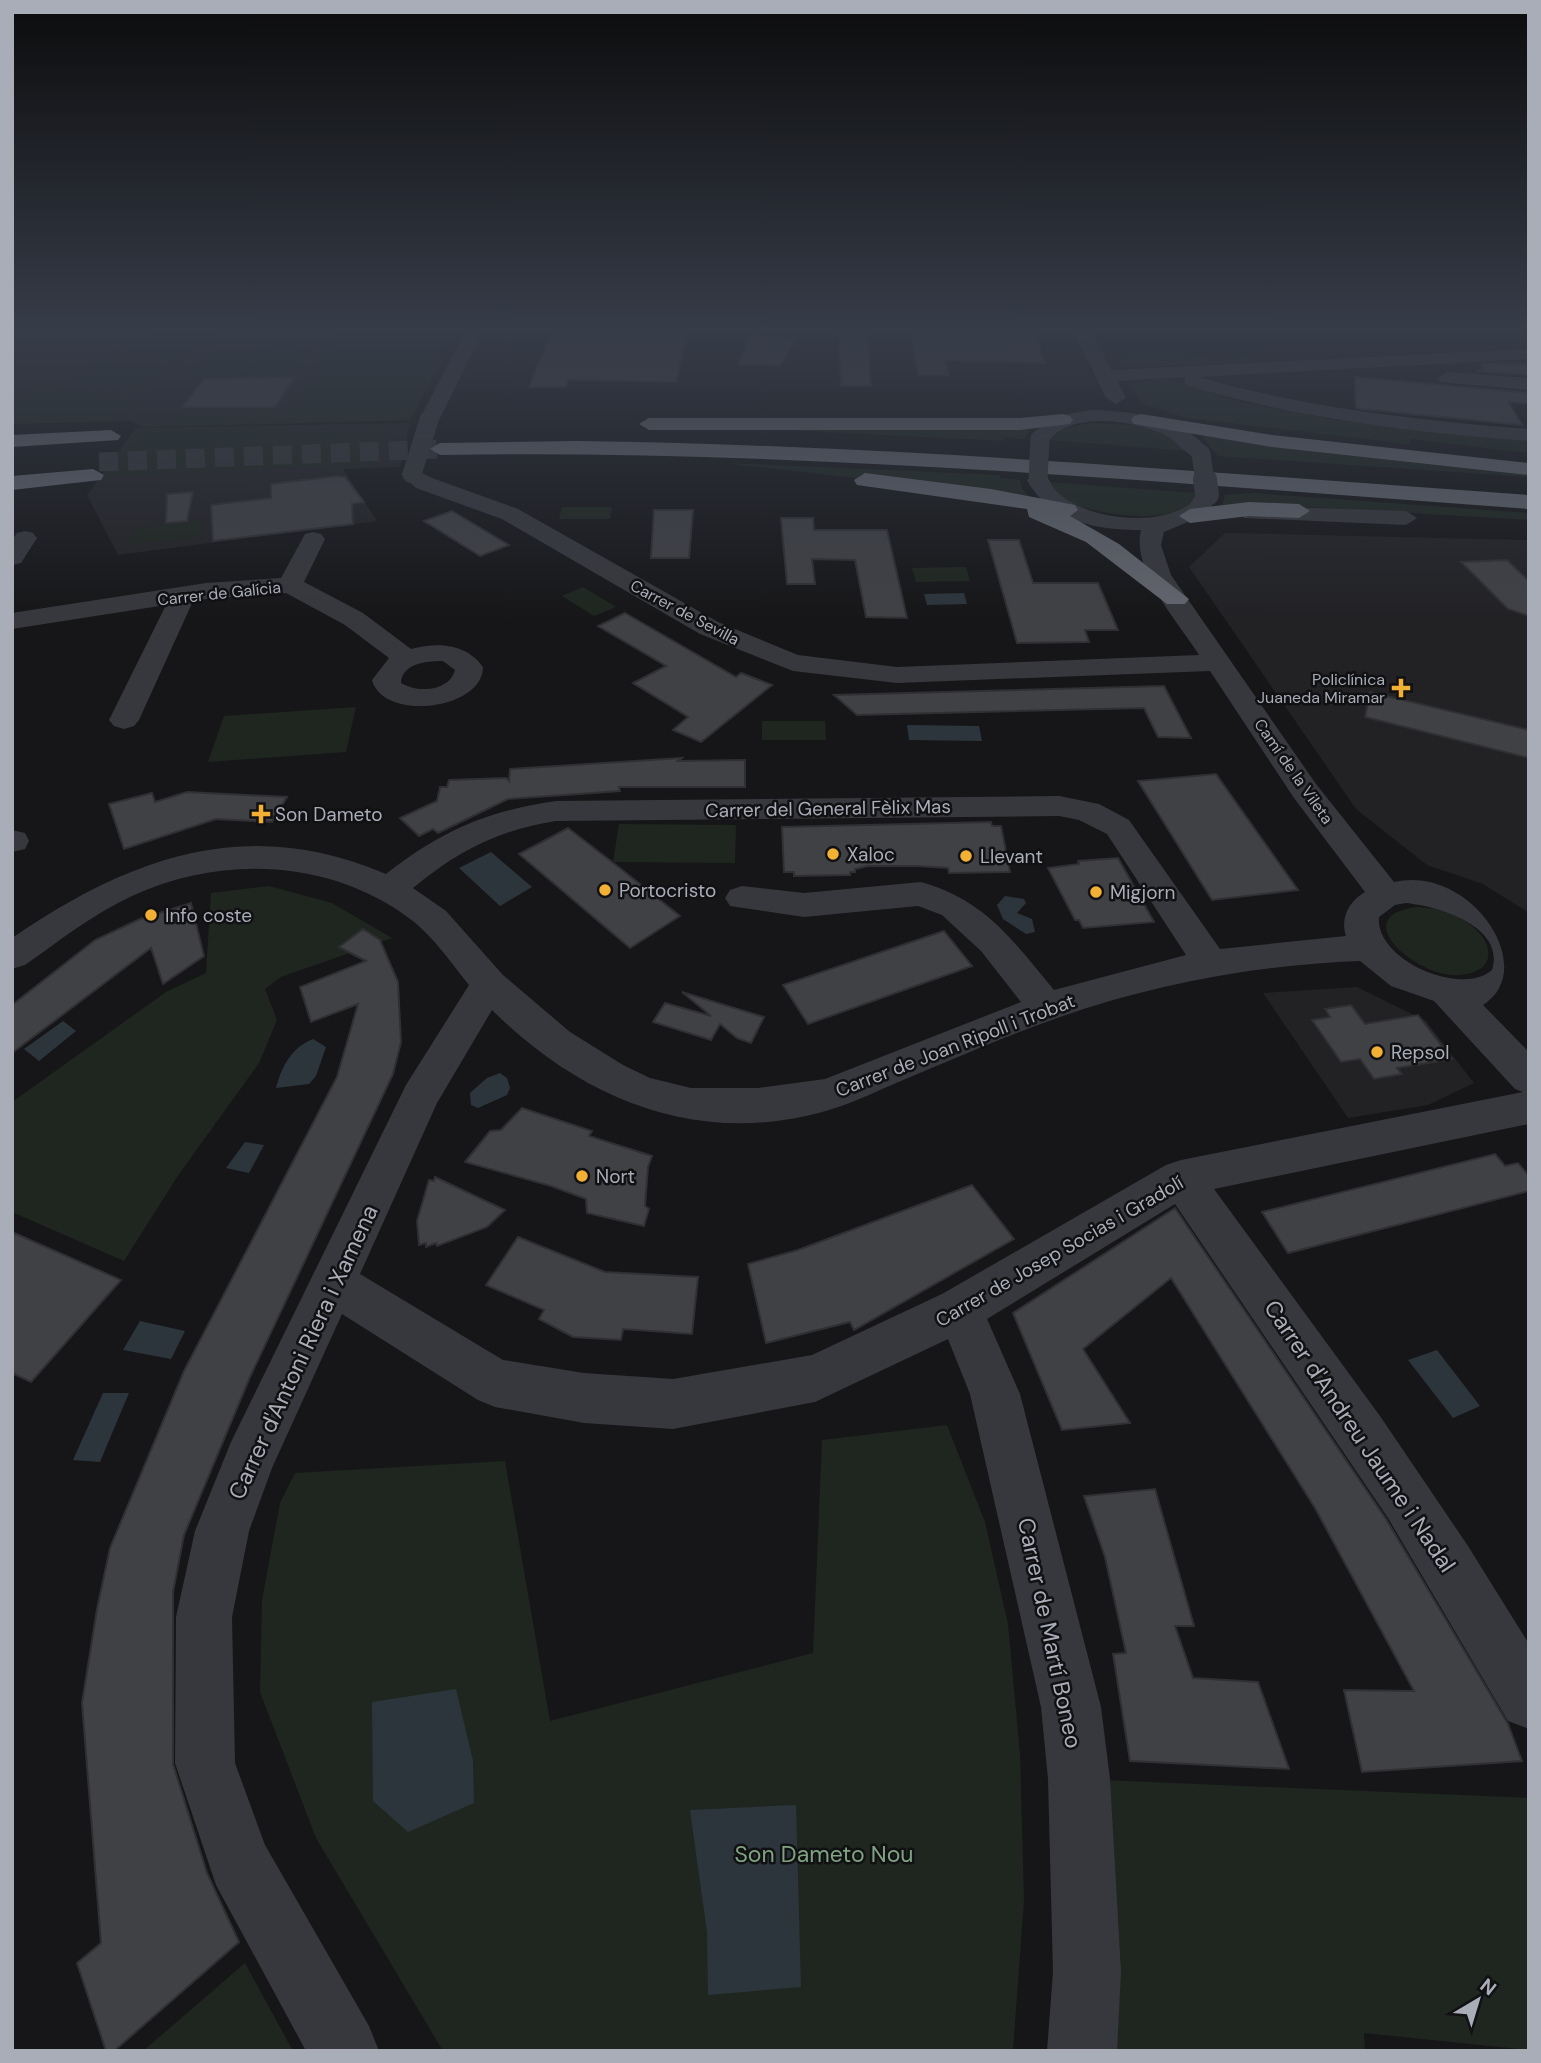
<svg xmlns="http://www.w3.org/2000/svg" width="1541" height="2063" font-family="'DM Sans',sans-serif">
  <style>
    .built { fill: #222225 }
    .green { fill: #1e261f }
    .water { fill: #2c353c }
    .building { fill: #404145; stroke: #303034; stroke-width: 2 }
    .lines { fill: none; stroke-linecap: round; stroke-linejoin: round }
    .highway-tunnel { stroke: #333438; stroke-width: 19; stroke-dasharray: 19 10; stroke-linecap: butt }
    .minor { fill: #37383d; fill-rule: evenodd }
    .highway { fill: #63666e; fill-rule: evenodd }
    .minor-bridge-far1 { stroke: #37383d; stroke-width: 19 }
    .minor-bridge { stroke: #37383d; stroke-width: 24 }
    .poi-dot { fill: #f2b134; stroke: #111113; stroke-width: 2.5 }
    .labels { text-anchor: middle; stroke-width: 5; stroke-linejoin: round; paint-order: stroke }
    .far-street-label { font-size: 16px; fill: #a8adb8; stroke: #111113 }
    .far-poi-label { font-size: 16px; fill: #a8adb8; stroke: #111113; text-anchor: end }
    .street-label { font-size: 19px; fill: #a8adb8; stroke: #111113 }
    .poi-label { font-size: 19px; fill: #a8adb8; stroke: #111113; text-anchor: start }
    .near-street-label { font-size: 23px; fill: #a8adb8; stroke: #111113 }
    .near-park-label { font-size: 23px; fill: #7fa381; stroke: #111113 }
  </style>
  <rect width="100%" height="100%" fill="#161618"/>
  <path class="built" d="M12,332H341L278,424L143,427L131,421L12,424Z
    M410,423L400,467L343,469L377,521L118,555L87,495L136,428Z
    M1225,533L1529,540V913L1483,884L1427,865L1356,809L1189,567Z
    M1357,987L1426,1021L1474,1083L1428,1105L1348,1118L1263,993Z"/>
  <path class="green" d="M155,332H217L183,361L106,355Z
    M341,332H458L410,420L278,424Z
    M315,347L295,375L189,377L213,349Z
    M1140,349L1231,360L1243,354L1256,358L1254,362L1123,367L1117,361L1121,356Z
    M98,363L171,369L140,389L64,382Z
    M1164,378L1238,401L1335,420L1529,440V453L1412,439L1408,444L1186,418L1143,404L1129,385Z
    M34,386L145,399L114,420L12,419V401Z
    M282,409L272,423L169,424L181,410Z
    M1090,423L1135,425L1162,431L1189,451L1051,440L1062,429Z
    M277,426L276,434L387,430L375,464L107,475L140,431Z
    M1032,427L1024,439L1004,437V441L749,428Z
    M1204,435L1529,473V477L1218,456L1202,436Z
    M725,463L1000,475V478L1020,480L1022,489L1031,498Z
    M1050,482L1195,493C1188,532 1081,514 1058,496C1054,492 1052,486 1050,482Z
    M1254,493L1529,513V520L1273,505L1222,506L1225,495Z
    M562,507H612L610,519H559Z
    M203,521L200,537L128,545L132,529Z
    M966,567L970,581L916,582L912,568Z
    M583,587L616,607L594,616L562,596Z
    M356,707L346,752L208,762L224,716Z
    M762,721H825L826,740H762Z
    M619,824L736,825L735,863L613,862Z
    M269,886L332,903L392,938L281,977L265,989L277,1020L259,1063L177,1177L124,1261L12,1212V1102L166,992L206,973L211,893Z
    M1417,907C1434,908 1448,911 1463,920C1497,939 1500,976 1453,975C1414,974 1346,916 1417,907Z
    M947,1425L985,1522L1008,1624L1020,1754L1024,1900L1013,2051H443L316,1838L260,1692L262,1600L280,1503L295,1473L505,1461L550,1721L813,1653L822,1440Z
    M1079,1779L1529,1798V2050L1364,2033L1365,2051H1109Z
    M245,1963L293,2051H143Z"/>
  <path class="water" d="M964,593L967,604L927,605L924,594Z
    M907,725L979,726L982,741L909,740Z
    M491,852L532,887L500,906L459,868Z
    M1005,896L1024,899L1026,903L1017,913L1032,919L1035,932L1026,934L1003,919L997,905Z
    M63,1021L76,1031L39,1061L24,1049Z
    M313,1039L326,1047L316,1076L309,1084L276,1088C282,1066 291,1048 313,1039Z
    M500,1073L507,1078L510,1088L507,1095L478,1108L471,1105L470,1093L487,1078Z
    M245,1142L264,1145L249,1173L226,1168Z
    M140,1321L185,1331L171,1359L123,1350Z
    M1437,1350L1480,1406L1453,1418L1408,1360Z
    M103,1393H129L100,1462L73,1460Z
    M456,1689L473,1761L474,1803L408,1832L373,1801L372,1702Z
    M796,1805L801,1987L708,1995L707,1932L690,1810Z"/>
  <path class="building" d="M551,332H687L676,382L568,380L566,387H529Z
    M839,332H867L871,386H841Z
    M911,332L1035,334L1045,363L945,360L949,375H918Z
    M749,335L796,338L780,366L739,364Z
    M1499,363L1529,365V375L1476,371H1484L1480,364Z
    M295,377L275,407H182L204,379Z
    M1355,377L1529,393V404L1509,402L1522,425L1362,409L1356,408Z
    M338,476L345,477L364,502L352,504L353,524L213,541L211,505L271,498V484Z
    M193,492L187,521L166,523L167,494Z
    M654,510H693L689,558H651Z
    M452,511L509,545L480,556L424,521Z
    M781,518H813L814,530H887L907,618L866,617L855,560L812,559L815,584H787Z
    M988,540H1019L1033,583H1098L1118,630H1085L1089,642L1017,643Z
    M1507,560L1529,581V616L1508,609L1461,562Z
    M625,613L736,677L741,673L772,685L701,742L673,730L688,717L633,683L666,666L598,626Z
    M1164,686L1191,738L1158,737L1144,708L857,715L834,695Z
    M1370,692L1529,730V758L1365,717Z
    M682,758L678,761L745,760V787H619L620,791L508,799L438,833L433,829L419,836L400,818L437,801L440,787H447L449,780L506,778L509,781L510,769Z
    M1216,774L1298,890L1212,900L1138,781Z
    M187,792L287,797L272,822L216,819L124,849L109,804L152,793L155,802Z
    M991,822L992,826H1001L1010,872L949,873L948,868L917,866H868L855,869V872H850V875L794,876V872H784L782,827Z
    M568,828L616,865L680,916L630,948L519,854Z
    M1118,858L1154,922L1083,928L1079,920H1075L1048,868L1079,864L1078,861Z
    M191,903L204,956L163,984L151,948L12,1053V1005L95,940L140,919Z
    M363,929L380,940L398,982L401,1042L393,1074L250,1377L184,1535L173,1592V1764L207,1873L239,1942L114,2051H106L77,1963L101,1943L82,1703L97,1609L110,1548L184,1371L337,1077L358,1004L311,1022L300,987L366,961L339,947Z
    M944,931L972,966L808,1024L783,985Z
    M682,992L764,1017L751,1043L737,1038L720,1024L711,1040L653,1022L665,1003L711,1016Z
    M1351,1005L1365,1024L1418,1015L1452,1059L1397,1068L1402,1074L1374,1079L1360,1059L1341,1062L1312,1020L1330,1017L1325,1009Z
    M522,1108L592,1131L589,1136L652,1156L648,1167L645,1206L649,1209L644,1226L587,1213L586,1199L551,1186L465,1162L490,1131L501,1130Z
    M1495,1154L1505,1166L1518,1163L1529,1176V1191L1288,1253L1262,1212Z
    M435,1177L454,1186L505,1210L487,1227L437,1246L436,1243L426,1247V1243L419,1245L417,1221L429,1180L434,1181Z
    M972,1185L1014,1239L854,1330L850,1322L766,1343L748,1264L798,1250Z
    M1175,1208L1386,1519L1508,1724L1522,1761L1362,1772L1344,1690L1414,1691L1315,1508L1171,1278L1083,1349L1130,1423L1062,1430L1013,1313Z
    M12,1232L121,1280L31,1382L12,1373Z
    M518,1237L605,1272L698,1277L692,1334L623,1329L621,1340L573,1337L539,1319L544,1310L486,1285Z
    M1155,1489L1194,1626H1175L1193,1678L1258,1682L1289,1769L1130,1761L1113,1654L1126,1653L1105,1557L1084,1496Z"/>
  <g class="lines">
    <path class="highway-tunnel" d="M99,462L440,449"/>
    <path class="minor" d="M465,332H483L439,420L429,426L422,424L419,420Z
      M1074,332H1092L1111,370L1529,349V359L1198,377C1307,408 1416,420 1529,429V441C1412,432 1299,419 1186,385L1184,381L1186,377L1117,381L1126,398L1116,404L1106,398Z
      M1447,372L1529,378V390L1440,382L1438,378Z
      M1095,410C1136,412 1186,417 1211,454L1201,460C1187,457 1177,440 1162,433C1133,422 1089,414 1061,430C1053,434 1050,443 1040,445L1030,439C1046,416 1068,413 1095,410Z
      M412,468L432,478L518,509L718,622L798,655L897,667L1199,655C1178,622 1131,570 1141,530C1096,530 1050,522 1027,480L1038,473L1046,475C1050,481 1053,489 1058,493C1087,519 1153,527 1187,506C1192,503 1195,495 1199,489H1215L1218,494L1207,514L1164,532L1161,545L1171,575L1316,784L1394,882C1470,864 1541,968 1483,1005L1529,1052V1124L1214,1189L1380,1416L1468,1546L1529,1644V1729L1508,1721L1388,1518L1175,1204L987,1319L1020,1394L1101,1707L1110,1779L1121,1972L1117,2051H1047L1053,1972L1048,1779L1041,1707L970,1394L948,1339L815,1402L673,1429L584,1423L495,1407L478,1400L342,1314L272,1468L249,1531L232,1617L235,1763L265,1845L369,2026L379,2051H306L216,1885L175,1763L176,1617L195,1531L231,1442L406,1085L469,985C451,963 435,939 413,921C333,859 222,854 132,896C93,914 59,941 25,965L12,969V938C130,857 247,814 386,874C441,831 486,811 556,801L1059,796L1099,804L1129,820L1220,949L1346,936C1340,918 1349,901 1365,892L1294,798L1210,671L897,683L793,671L700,634L502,519L416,488L401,474ZM1059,816L1079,820L1107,834L1186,955L1054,990C1012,940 987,901 921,882L804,893L742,886L730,890L725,898L730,906L804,917L918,906L942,915L981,951L1021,1002L825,1079L758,1088H691L650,1078L623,1065L570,1032L503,975L446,911L413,888C458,851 498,830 556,821ZM1406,903C1437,906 1506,926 1492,970C1462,997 1375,960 1379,917L1395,905ZM1360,961L1391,986L1434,1001L1515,1089L1523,1092L1181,1160L1166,1165L942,1294L812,1355L673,1379L584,1373L503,1360L360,1274L437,1103L492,1010C584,1101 701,1148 829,1110C856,1102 881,1089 908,1078C958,1057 1008,1035 1060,1017C1157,983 1258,965 1360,961Z
      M1252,506L1406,511L1417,518L1406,525L1244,518L1241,513Z
      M25,531L33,533L37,538L21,563L12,565V540L17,533Z
      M313,532L321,534L325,539L304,582L363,613L411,649C437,642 466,643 483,667C483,710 383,722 372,680L389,658L345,625L286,593L206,599L193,601L139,720L134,726L124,729L114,726L109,720L166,605L12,629V613L206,583L281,578L305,534ZM443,661L455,670C449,692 417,693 401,683C402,663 427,661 443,661Z
      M12,830L25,833L29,841L25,849L12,852Z"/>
    <path class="highway" d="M1063,414L1070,416L1073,420L1070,424L1020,430H649L639,424L649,418H1020Z
      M1141,414L1272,435L1529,463V475L1272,447L1134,424L1131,420L1134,416Z
      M111,430L121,436L118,440L12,447V435Z
      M576,441C895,445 1211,473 1529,495V509C1166,483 804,449 440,455L430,449L440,443Z
      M93,469L104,475L101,480L12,490V476Z
      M865,473L991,489L1075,505L1078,510L1070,516L1119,544L1189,599L1185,604H1167L1086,542L1029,517L1027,509L857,485L854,480Z
      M1249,502L1299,504L1310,511L1299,518L1249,516L1190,523L1179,516L1190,509Z"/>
    <path class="minor-bridge-far1" d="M1201,454L1205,482
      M412,474L429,420
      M1038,480L1040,439"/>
    <path class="minor-bridge" d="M1205,480L1207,494"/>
  </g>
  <linearGradient id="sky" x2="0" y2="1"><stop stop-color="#0c0c0d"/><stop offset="0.53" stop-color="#363c48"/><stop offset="1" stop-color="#363c48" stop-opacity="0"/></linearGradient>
  <rect width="1541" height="621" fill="url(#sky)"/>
  <g class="poi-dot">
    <path d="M1397.5 677.5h7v7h7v7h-7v7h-7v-7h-7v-7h7z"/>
    <path d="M257.5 803.5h7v7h7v7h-7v7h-7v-7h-7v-7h7z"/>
    <circle cx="833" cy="854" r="7"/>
    <circle cx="966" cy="856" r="7"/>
    <circle cx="605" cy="890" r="7"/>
    <circle cx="1096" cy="892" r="7"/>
    <circle cx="151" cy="915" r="7"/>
    <circle cx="1377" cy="1052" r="7"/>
    <circle cx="582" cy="1176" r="7"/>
  </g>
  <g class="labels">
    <g class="far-street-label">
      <text transform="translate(219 593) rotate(-6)" y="6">Carrer de Galícia</text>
      <text transform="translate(685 612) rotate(28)" y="6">Carrer de Sevilla</text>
      <text transform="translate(1294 771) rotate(55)" y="6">Camí de la Vileta</text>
    </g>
    <g class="far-poi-label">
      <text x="1385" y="685">Policlínica<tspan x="1385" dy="18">Juaneda Miramar</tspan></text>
    </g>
    <g class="street-label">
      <text transform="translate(828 808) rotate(-1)" y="7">Carrer del General Fèlix Mas</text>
      <text transform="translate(955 1045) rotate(-21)" y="7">Carrer de Joan Ripoll i Trobat</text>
      <text transform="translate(1059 1251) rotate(-30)" y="7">Carrer de Josep Socias i Gradolí</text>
    </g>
    <g class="poi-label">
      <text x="275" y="821">Son Dameto</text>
      <text x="847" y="861">Xaloc</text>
      <text x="980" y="863">Llevant</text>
      <text x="619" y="897">Portocristo</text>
      <text x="1110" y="899">Migjorn</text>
      <text x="165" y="922">Info coste</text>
      <text x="1391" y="1059">Repsol</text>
      <text x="596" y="1183">Nort</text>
    </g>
    <g class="near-street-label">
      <text transform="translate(303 1352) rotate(-65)" y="8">Carrer d'Antoni Riera i Xamena</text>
      <text transform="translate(1360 1436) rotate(56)" y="8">Carrer d'Andreu Jaume i Nadal</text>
      <text transform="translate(1050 1633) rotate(78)" y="8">Carrer de Martí Boneo</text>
    </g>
    <g class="near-park-label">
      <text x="824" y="1862">Son Dameto Nou</text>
    </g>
  </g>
  <rect width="1541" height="2063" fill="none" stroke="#a8adb8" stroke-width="28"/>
  <g transform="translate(1478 2000) rotate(38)" stroke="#111113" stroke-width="5" paint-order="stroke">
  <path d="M0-5L12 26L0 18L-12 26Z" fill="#a8adb8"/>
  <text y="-10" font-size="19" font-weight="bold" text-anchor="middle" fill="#a8adb8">N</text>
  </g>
</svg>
